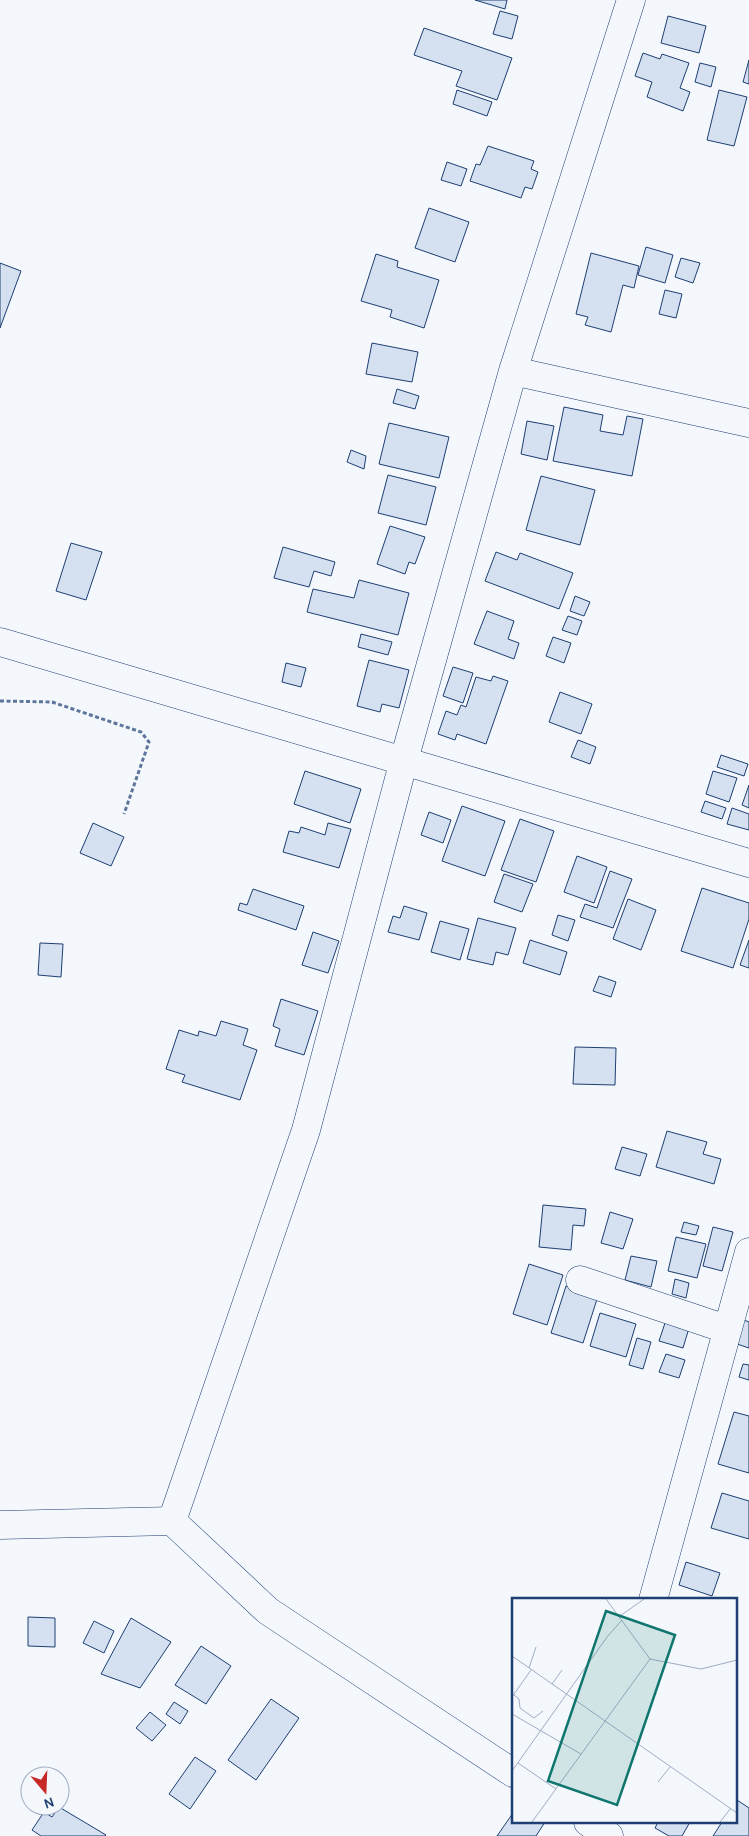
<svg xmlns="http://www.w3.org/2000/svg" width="749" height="1836" font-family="Karla,sans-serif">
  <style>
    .building { fill: #d5e0f0; stroke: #1d3f73 }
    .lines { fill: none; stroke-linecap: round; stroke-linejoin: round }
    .minor-casing { stroke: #1d3f73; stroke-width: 29 }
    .major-casing { stroke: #1d3f73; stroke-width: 29 }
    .path { stroke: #5e769c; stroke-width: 3; stroke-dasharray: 4 2.5; stroke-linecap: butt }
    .minor { stroke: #f4f7fb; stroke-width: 28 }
    .major { stroke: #f4f7fb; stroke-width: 28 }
    .inset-road { fill: none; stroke: #9eadc5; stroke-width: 1 }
    .view { fill: #0f766e; fill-opacity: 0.15; stroke: #0f766e; stroke-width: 2.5 }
    .inset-edge { fill: none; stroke: #1d3f73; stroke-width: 2.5 }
  </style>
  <rect width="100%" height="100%" fill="#f4f7fb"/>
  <path class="building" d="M475,0H507L505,9Z
    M500,11L518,16L512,39L493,34Z
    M668,16L706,26L699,53L661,43Z
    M424,28L512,58L497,100L456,86L462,71L414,55Z
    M643,53L660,59L662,54L689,63L680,88L690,92L683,111L647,97L652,82L635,76Z
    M749,60V84L743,82Z
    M700,63L716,67L711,87L695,82Z
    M457,90L492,102L487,116L453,104Z
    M719,90L747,97L734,146L707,140Z
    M488,146L534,161L531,169L538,172L532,189L525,187L521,198L470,181L476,164L480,165Z
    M447,162L467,169L461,186L441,180Z
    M429,208L469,222L455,262L415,248Z
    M646,247L673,255L665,283L638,275Z
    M591,253L639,266L634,288L623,285L611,332L585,325L588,317L576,314Z
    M376,254L398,261L397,267L439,280L424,328L390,317L392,310L361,301Z
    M681,258L700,263L693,283L675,277Z
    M0,263L21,271L0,328Z
    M665,290L682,294L676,318L659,314Z
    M372,343L418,352L412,382L366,374Z
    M397,389L419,396L415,409L393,403Z
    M564,407L603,415L600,431L623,435L627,416L643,419L632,476L553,461Z
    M527,421L554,426L547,460L521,454Z
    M389,423L449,437L439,478L379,464Z
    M351,450L366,456L364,469L347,462Z
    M388,475L436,487L426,525L378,513Z
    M541,476L595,490L580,545L526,530Z
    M390,526L425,537L415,564L409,562L405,574L377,564Z
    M71,543L102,552L86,600L56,591Z
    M283,547L335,562L331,576L314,571L309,587L274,578Z
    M496,552L517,560L520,553L573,573L559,609L485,581Z
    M359,580L409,593L398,635L307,612L313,589L354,598Z
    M575,596L590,602L584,616L570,611Z
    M487,611L514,621L508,639L519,643L514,659L474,644Z
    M568,616L582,621L577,635L562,630Z
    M361,634L392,642L388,655L358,647Z
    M553,637L571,643L564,663L546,656Z
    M369,660L409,670L399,708L382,704L380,712L357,706Z
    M286,663L306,668L301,687L282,682Z
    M453,667L473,673L463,703L443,696Z
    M493,676L508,681L486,744L457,734L455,740L438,734L446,711L457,715L461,705L466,707L476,677L491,681Z
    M560,692L592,704L581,734L549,722Z
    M578,740L596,747L590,764L571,757Z
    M721,755L748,764L744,776L717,767Z
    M305,771L361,789L350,823L294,804Z
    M713,771L737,778L729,802L706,794Z
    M749,785V808L742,805Z
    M705,801L726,808L722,819L701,812Z
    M462,806L505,821L485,876L442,861Z
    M732,808L749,814V830L727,824Z
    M429,812L451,820L443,843L421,835Z
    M520,819L554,831L536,882L501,870Z
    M93,823L124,837L111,866L80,853Z
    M328,823L351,829L339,868L283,852L289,831L299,833L301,827L325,835Z
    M577,856L607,867L594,903L564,892Z
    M610,871L632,879L613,928L580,917L585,904L597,908Z
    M504,874L533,884L522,912L494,902Z
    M702,888L749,903V919L733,968L681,951Z
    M253,889L304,906L296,930L238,910L240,903L247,905Z
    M628,899L656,910L641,950L613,939Z
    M404,906L427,913L419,940L388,932L393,916L400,918Z
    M558,915L575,920L568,941L552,935Z
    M478,918L516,928L508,955L496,952L493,965L467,959Z
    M440,921L469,929L460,960L431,952Z
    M313,932L339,941L328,973L302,965Z
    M530,940L567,952L560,975L523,963Z
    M749,940V968L740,965Z
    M40,943L63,944L61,977L38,975Z
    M599,976L616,982L611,997L593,991Z
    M281,999L318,1011L304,1055L275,1046L280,1029L273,1026Z
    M221,1021L248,1029L243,1045L257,1050L240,1100L182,1082L185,1075L166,1069L179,1030L198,1036L199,1031L216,1036Z
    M575,1047L616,1048L615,1085L573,1084Z
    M667,1131L707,1142L703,1154L721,1159L714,1184L656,1167Z
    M622,1147L647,1154L640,1176L615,1169Z
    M543,1205L586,1209L584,1226L573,1225L571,1250L539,1247Z
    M610,1212L633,1219L623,1249L601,1243Z
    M684,1222L699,1226L696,1235L681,1232Z
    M713,1227L733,1232L722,1271L703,1266Z
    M676,1237L706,1244L697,1278L668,1271Z
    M631,1256L657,1261L651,1287L625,1280Z
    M529,1264L563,1275L547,1325L513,1314Z
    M675,1279L689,1283L686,1298L672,1294Z
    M566,1286L598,1296L583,1343L551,1333Z
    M600,1313L636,1324L626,1357L590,1346Z
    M666,1320L689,1328L683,1348L659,1341Z
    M744,1320L749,1322V1348L737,1344Z
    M637,1338L651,1342L643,1369L629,1365Z
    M666,1354L685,1360L679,1378L659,1372Z
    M743,1364L749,1365V1380L739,1377Z
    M734,1412L749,1416V1473L718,1464Z
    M722,1493L749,1501V1539L711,1528Z
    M686,1562L720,1573L712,1596L679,1585Z
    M28,1617L55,1618V1647L28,1646Z
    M131,1618L171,1642L140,1688L101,1674Z
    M94,1621L114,1631L104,1653L83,1643Z
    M201,1646L231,1666L206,1704L175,1685Z
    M271,1699L299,1718L256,1780L228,1760Z
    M174,1702L188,1711L180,1724L166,1714Z
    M150,1712L166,1725L152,1741L136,1728Z
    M195,1757L216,1771L190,1809L169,1794Z
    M737,1800L749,1808V1836H713L722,1822H735Z
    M59,1807L106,1835L105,1836H41L32,1830L44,1812L52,1817Z
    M513,1813V1822H545L536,1836H497Z
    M658,1822H690L682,1836H669L655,1828Z"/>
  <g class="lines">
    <g class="minor-casing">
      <path id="minor" d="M513,371L749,423
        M580,1280L726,1329
        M172,1521L306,1130L404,760L513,371L631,0
        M0,1525L172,1521L268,1611L513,1773
        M653,1600L749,1252
        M588,1822L609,1836"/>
    </g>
    <g class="major-casing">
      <path id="major" d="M0,642L749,863"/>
    </g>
    <path class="path" d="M0,701L52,702L141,732L149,742L124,814"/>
    <use href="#minor" class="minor"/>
    <use href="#major" class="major"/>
  </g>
  <g transform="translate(512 1598)">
    <rect width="225" height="225" fill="#f4f7fb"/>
    <path class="inset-road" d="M94,1L138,61L189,71L225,62M108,18L132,1M0,58L225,215M17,70L24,49M40,86L50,72M2,97L7,101L8,110L22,120L31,113M0,99L19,72M0,116L69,156M6,165L44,191M0,173L95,39L110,22M146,184L158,169M20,224L138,61M208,224L219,210"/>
    <path class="view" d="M94,13L163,37L105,207L36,183Z"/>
    <rect width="225" height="225" class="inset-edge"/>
  </g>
  <g transform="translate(45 1791) rotate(161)"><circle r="24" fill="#f4f7fb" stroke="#9eadc5"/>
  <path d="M0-4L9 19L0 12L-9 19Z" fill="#c62828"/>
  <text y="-8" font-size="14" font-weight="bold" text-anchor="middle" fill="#1d3f73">N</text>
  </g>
</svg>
